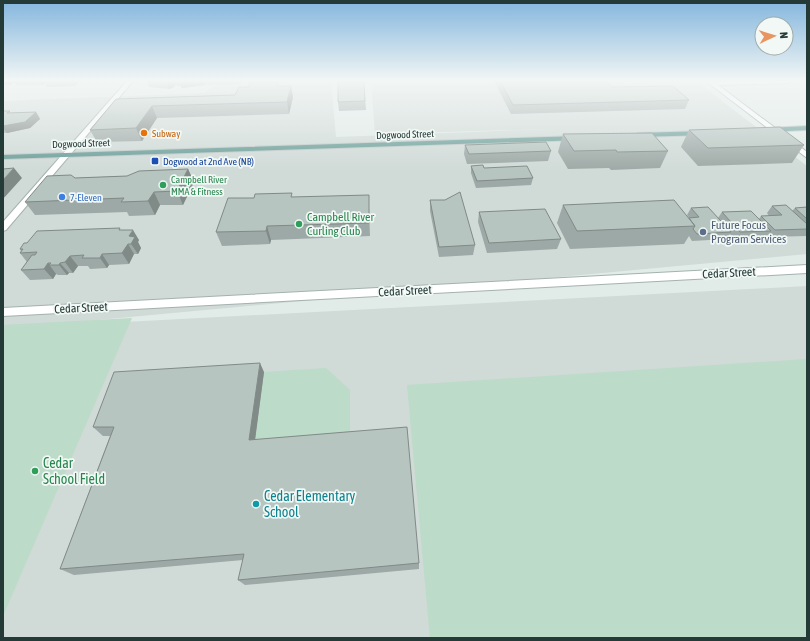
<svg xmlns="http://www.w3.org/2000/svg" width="810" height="641" font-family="'Asap Condensed',sans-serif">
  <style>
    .built { fill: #d0dad7 }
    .green { fill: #bcdbc8 }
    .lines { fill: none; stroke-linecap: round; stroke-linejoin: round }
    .minor-casing { stroke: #a4b2af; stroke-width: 2 }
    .major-casing { stroke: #c1c8c7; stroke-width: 2 }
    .minor { fill: #fff; fill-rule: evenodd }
    .major { fill: #699d97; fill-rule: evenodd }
    .wall { fill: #9da9a6 }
    .shaded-wall { fill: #808a87 }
    .building { fill: #b7c5c1; stroke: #808a87 }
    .food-dot { fill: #e8710a; stroke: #f2f8f5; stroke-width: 1.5 }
    .transit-dot { fill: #1a4fb4; stroke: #f2f8f5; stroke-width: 1.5 }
    .leisure-dot { fill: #2e9e5b; stroke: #f2f8f5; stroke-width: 1.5 }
    .shop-dot { fill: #3f7fe0; stroke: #f2f8f5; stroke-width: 1.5 }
    .service-dot { fill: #5c6f8a; stroke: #f2f8f5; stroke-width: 1.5 }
    .culture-dot { fill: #0f9aa8; stroke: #f2f8f5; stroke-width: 1.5 }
    .labels { text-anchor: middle; stroke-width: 3.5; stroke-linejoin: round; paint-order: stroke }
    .far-food-label { font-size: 10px; fill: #c56008; stroke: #f2f8f5; text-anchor: start }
    .far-street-label { font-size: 10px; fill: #233a37; stroke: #f2f8f5 }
    .far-transit-label { font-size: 10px; fill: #164399; stroke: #f2f8f5; text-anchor: start }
    .far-leisure-label { font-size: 10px; fill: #27864d; stroke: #f2f8f5; text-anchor: start }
    .far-shop-label { font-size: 10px; fill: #366cbe; stroke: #f2f8f5; text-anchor: start }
    .leisure-label { font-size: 12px; fill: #27864d; stroke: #f2f8f5; text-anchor: start }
    .service-label { font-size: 12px; fill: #4e5e75; stroke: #f2f8f5; text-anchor: start }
    .street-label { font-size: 12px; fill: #233a37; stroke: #f2f8f5 }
    .near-leisure-label { font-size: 14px; fill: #27864d; stroke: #f2f8f5; text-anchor: start }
    .near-culture-label { font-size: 14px; fill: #0d838f; stroke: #f2f8f5; text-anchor: start }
  </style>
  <rect width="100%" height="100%" fill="#e1ebe8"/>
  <path class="built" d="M222,81H331L336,137L549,129L375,134L371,81H696L807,166V254L12,328L807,286V638H3V199L5,197H3V101L204,93Z"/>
  <path class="green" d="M132,318L3,616V325Z
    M807,359V638H430L407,385Z
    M326,368L350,390V441L254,448L264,372Z"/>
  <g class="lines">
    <g class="minor-casing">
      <path id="minor" d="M127,81H133L6,230L3,231V222Z
        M706,81H791L788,83L718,85L807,152V158Z
        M807,265V273L3,316V308Z"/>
    </g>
    <g class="major-casing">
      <path id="major" d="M807,126V130L766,132L762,130L766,128Z
        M704,131H707V135L638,137L634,135L638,133Z
        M578,136H581V140L3,159V155Z"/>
    </g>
    <use href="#minor" class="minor"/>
    <use href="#major" class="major"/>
  </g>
  <path class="wall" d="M3,81H80L74,86L47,87L45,83L43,85H16L14,82L10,85H3Z
    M147,81H242L241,84L207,85L206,83L205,85L182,88L181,86H177L176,84L174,87L169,89L149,87Z
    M364,81L366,110L339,111L338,102Z
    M494,81H606L612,87L689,100L685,109L511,114Z
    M279,86H291L293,97L289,114L157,118L142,141L97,142L90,130L116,99L235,95Z
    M3,111L11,113L36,112L40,119L30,128L7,133H3Z
    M689,130L804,145L792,163L698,166L681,147Z
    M563,134L668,151L660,168L611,170L609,168L568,169L558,152Z
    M465,145L551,151L548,161L467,164L464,154Z
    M471,166L484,168L533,178L531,185L476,188L471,173Z
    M188,169L194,182L183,205H160L155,215L129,216L127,212L35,215L25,202L75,178L127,176Z
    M293,197L369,208L370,236L271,240L270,244L222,246L216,232Z
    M430,200L475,245L473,255L439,257L430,211Z
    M563,205L689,218L687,215L691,208L718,218L722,212L759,219L761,216H769L767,213L772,206L792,211L795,208L807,207V234L806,236L769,237L767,235L765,238L735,239L730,234L726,239L692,241L689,236L684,244L570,249L557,223Z
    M479,212L561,239L557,249L487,253L478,222Z
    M121,230L139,240L138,242L141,248L138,254H134L129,264L109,265L107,268L90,269L88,266H78L73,273H69L67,275H58L56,274L53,279L30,280L21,270L27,262L20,253L21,251L20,249Z
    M264,372L255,439L419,563V569L245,585L238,580L243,560L74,575L60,569L110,436H103L93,427Z"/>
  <path class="shaded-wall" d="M7,81H13L14,82L10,85Z
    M40,81H44L45,83L43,85Z
    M72,81H80L74,86Z
    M172,81H174L176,84L174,87L169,89L166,82Z
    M187,81H205L206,83L205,85L182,88L179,82Z
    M291,86L293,97L289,114L287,102Z
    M152,106L157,118L142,141L136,128Z
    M36,112L40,119L30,128L7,133L3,128V126Z
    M14,168L22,178L3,199V180Z
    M188,169L194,182L183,205L177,191Z
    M154,192L160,205L155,215L148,201Z
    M267,226L271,240L270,244L266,231Z
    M133,230L139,240L138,242L141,248L138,254L131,244L129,236Z
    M128,244L134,254L129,264L122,253Z
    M102,254L109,265L107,268L100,258Z
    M70,256L78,266L73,273L65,262Z
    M48,263L56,274L53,279L44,269Z
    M60,263L69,273L67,275L59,265Z
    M260,363L264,372L254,448L249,440Z"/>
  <path class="building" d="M147,81H172L166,82Z
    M338,81H364L365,101L338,102Z
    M500,81H606L612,87L673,86L689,100L513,105Z
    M250,82H278L277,86H291L287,102L152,106L136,128L90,130L116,99L235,95L239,87H249Z
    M3,111H10L7,113L36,112L25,122L3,126Z
    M780,127L804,145L708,148L689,130Z
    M652,133L668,151L617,152L616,150L574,151L563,134Z
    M546,142L551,151L469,154L465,145Z
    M483,165L484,168L527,166L533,178L477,181L471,166Z
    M14,168L3,180V169Z
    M188,169L177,191L154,192L148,201L121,202L124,198L25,202L47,176L71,175L75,178L127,176L139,171Z
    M460,192L475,245L439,247L430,200H445Z
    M292,193L291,197L369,195V223L267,226L266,231L216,232L228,198H254L255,194Z
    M674,200L695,226L577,231L563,205Z
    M786,205L807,224V229L775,230L761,216L782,215L772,206Z
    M708,207L731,232L697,234L693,229L695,226L689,218L699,217L691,208Z
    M807,207V219L795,208Z
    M545,209L561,239L489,243L479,212Z
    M751,211L771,231L740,232L722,212Z
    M120,228L119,230H133L129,236L135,237L131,244H128L122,253L102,254L100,258H82L84,255L70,256L65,262L60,263L59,265H49L51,263H48L44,269L21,270L32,255H35L37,252L20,253L23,249H20L24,243H27L37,231Z
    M260,363L249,440L407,427L419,563L238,580L244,554L60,569L114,427H93L114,372Z"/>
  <linearGradient id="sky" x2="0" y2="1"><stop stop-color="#83b6dd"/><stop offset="0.47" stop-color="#f2f6f5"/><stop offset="1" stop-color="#f2f6f5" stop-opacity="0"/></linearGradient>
  <rect width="810" height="171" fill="url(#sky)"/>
  <circle class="food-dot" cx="144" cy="133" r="4"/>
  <rect class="transit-dot" x="151" y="157" width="8" height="8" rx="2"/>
  <g class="leisure-dot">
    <circle cx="163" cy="185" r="4"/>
    <circle cx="299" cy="224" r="4"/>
    <circle cx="35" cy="471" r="4"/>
  </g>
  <circle class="shop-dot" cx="62" cy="197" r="4"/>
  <circle class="service-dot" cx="703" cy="232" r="4"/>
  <circle class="culture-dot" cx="256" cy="504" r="4"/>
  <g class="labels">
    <g class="far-food-label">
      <text x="152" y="137">Subway</text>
    </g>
    <g class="far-street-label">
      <text transform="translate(405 134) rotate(-2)" y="4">Dogwood Street</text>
      <text transform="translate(81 143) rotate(-2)" y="4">Dogwood Street</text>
    </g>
    <g class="far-transit-label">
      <text x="163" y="165">Dogwood at 2nd Ave (NB)</text>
    </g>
    <g class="far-leisure-label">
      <text x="171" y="183">Campbell River<tspan x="171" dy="12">MMA &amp; Fitness</tspan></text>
    </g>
    <g class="far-shop-label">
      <text x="70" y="201">7-Eleven</text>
    </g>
    <g class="leisure-label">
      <text x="307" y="221">Campbell River<tspan x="307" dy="14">Curling Club</tspan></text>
    </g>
    <g class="service-label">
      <text x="711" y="229">Future Focus<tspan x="711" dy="14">Program Services</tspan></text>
    </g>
    <g class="street-label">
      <text transform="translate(729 273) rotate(-3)" y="4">Cedar Street</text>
      <text transform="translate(405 291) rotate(-3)" y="4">Cedar Street</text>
      <text transform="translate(81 308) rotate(-3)" y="4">Cedar Street</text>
    </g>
    <g class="near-leisure-label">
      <text x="43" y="468">Cedar<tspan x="43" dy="16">School Field</tspan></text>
    </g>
    <g class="near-culture-label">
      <text x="264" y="501">Cedar Elementary<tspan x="264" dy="16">School</tspan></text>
    </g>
  </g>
  <rect width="810" height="641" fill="none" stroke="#233a37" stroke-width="8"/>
  <g transform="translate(774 36) rotate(86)"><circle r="19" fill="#f2f8f5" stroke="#9faca9"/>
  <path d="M0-3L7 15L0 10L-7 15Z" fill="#e89562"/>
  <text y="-6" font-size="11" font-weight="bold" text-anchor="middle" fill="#233a37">N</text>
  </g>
</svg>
